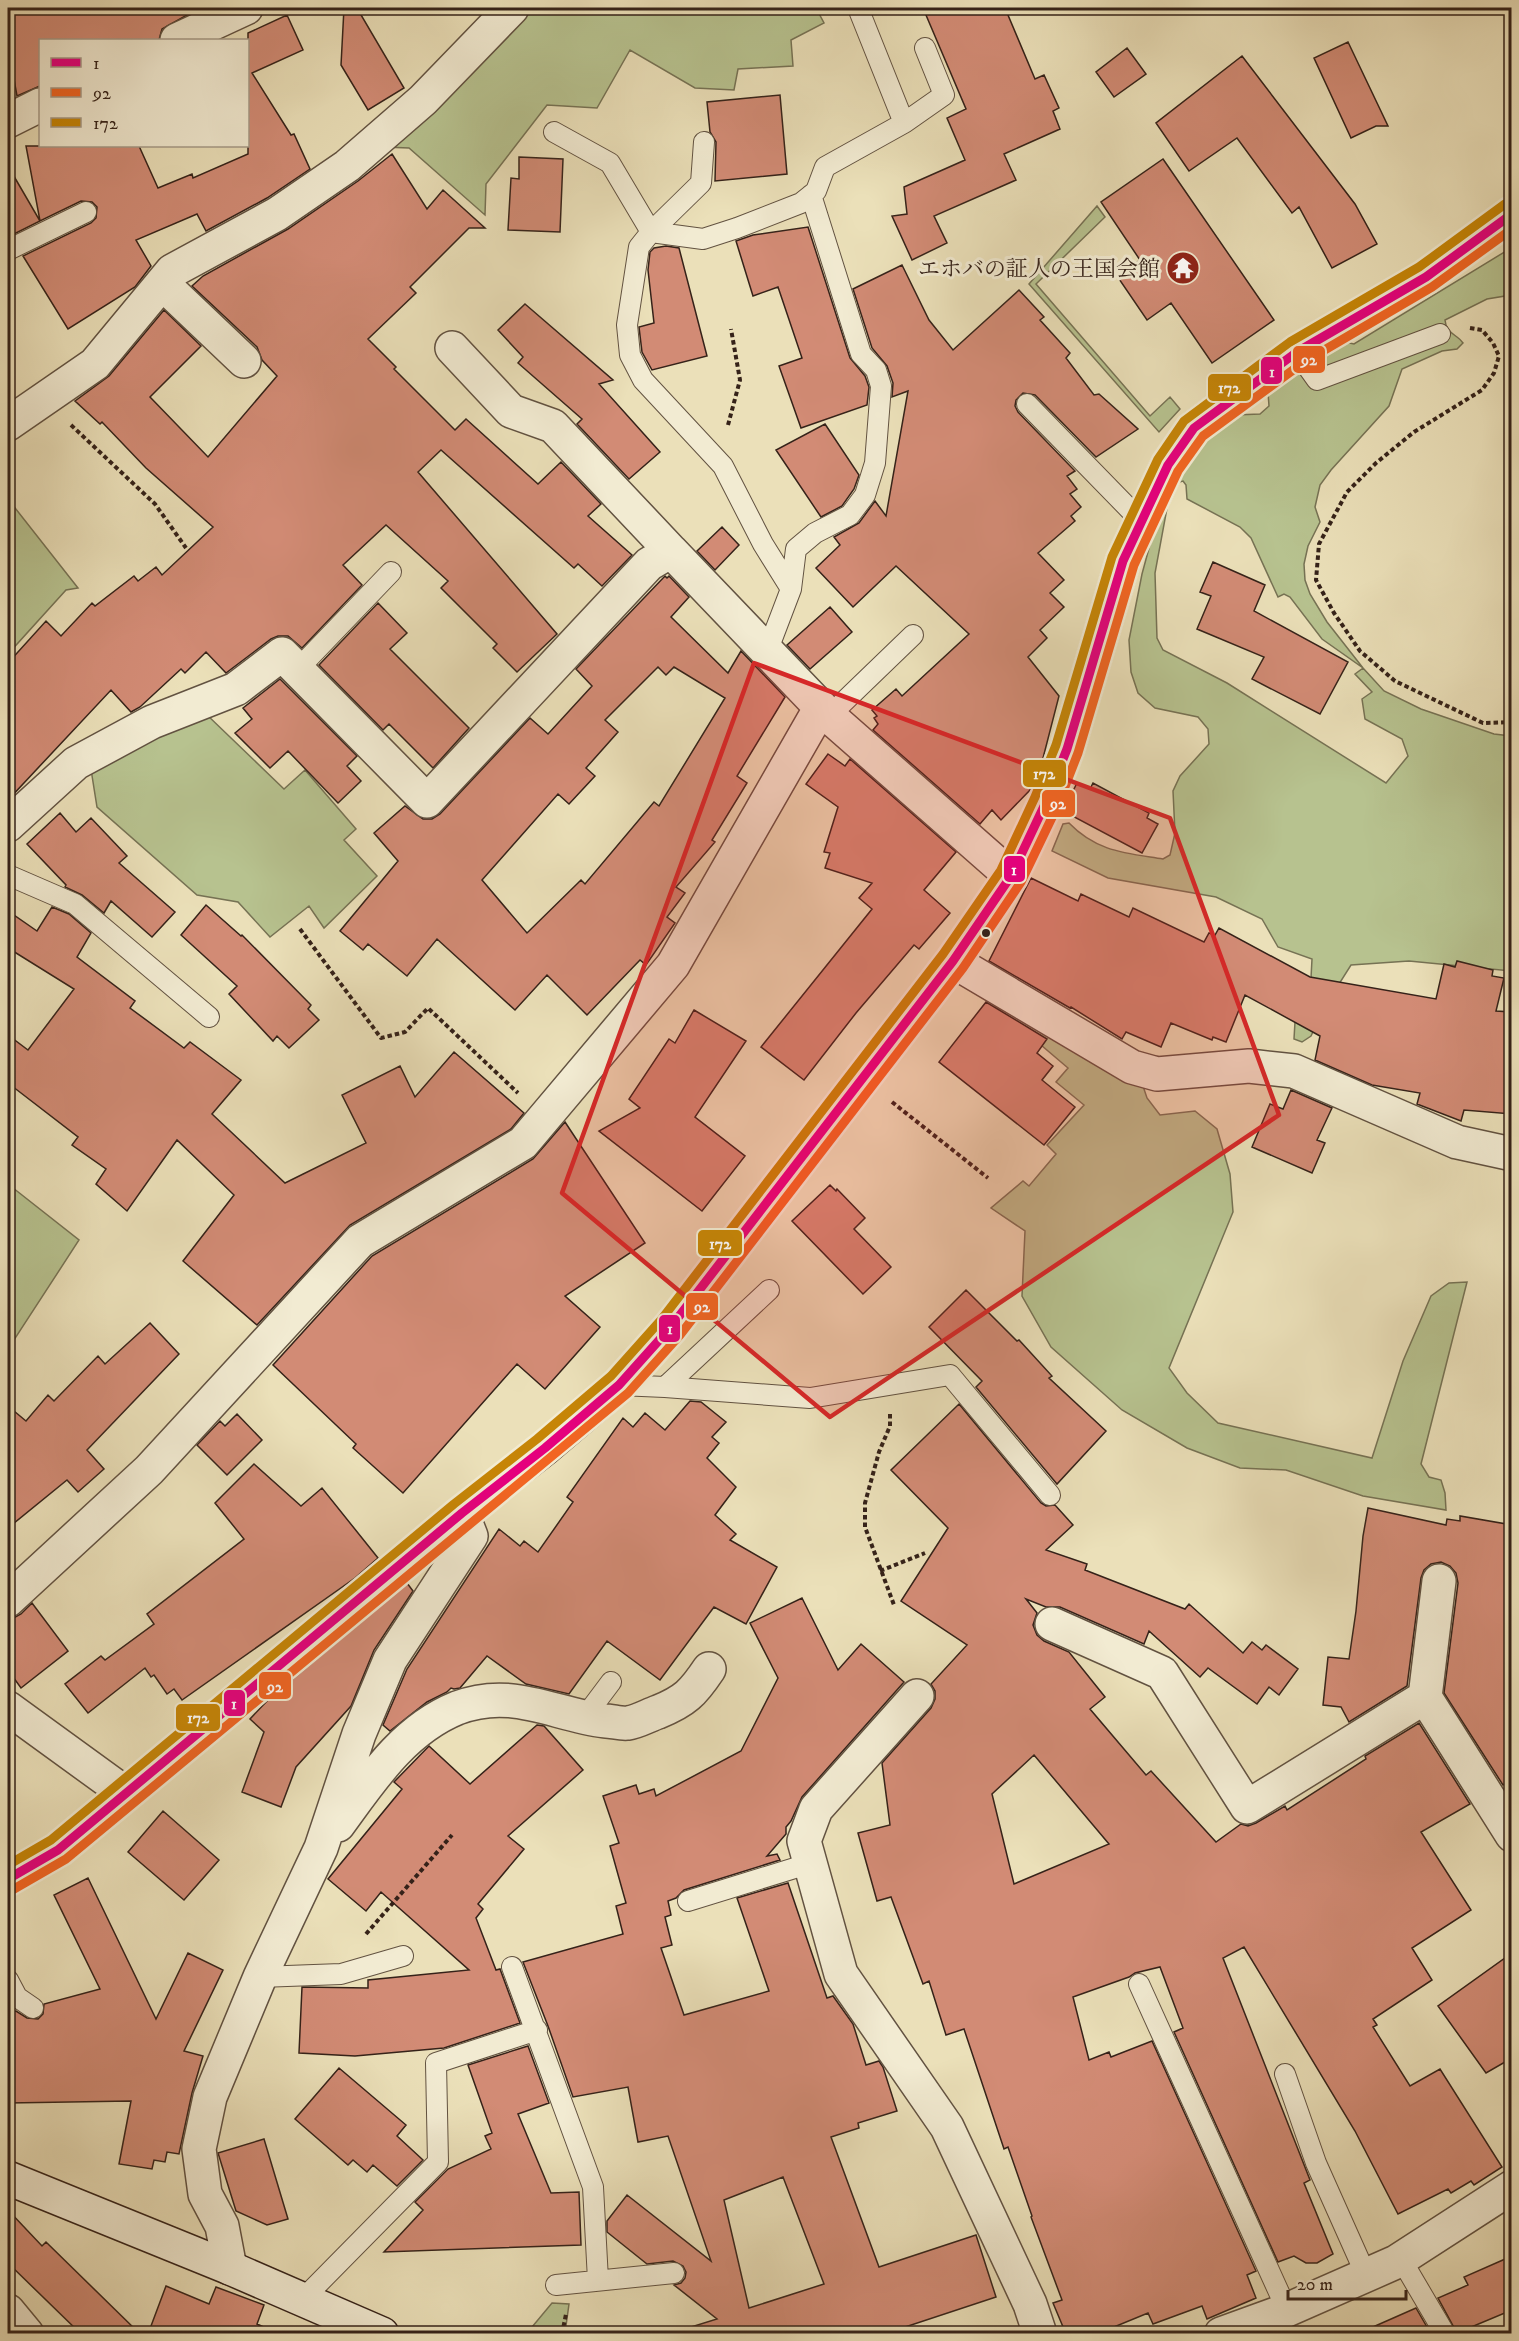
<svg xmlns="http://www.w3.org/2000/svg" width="1519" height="2341" font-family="'IM FELL DW Pica','Noto Serif JP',serif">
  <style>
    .green { fill: #b7c28f; stroke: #767254; stroke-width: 1.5; fill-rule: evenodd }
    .building { fill: #d28b75; stroke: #352219; stroke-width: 1.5; fill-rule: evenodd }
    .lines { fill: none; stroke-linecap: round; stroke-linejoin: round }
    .lane-casing { stroke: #625241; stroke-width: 22 }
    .street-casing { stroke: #625241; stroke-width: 36 }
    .secondary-casing { stroke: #352219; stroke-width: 36 }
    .path { stroke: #352219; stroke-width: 4; stroke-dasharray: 4.5 3; stroke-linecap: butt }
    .lane { stroke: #f2ebd2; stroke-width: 20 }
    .street { stroke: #f2ebd2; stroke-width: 33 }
    .secondary { stroke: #f2ebd2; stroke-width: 33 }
    .bus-1-casing { stroke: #f2ebd2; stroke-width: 14 }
    .bus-2-casing { stroke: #f2ebd2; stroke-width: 14 }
    .bus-3-casing { stroke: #f2ebd2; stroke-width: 14 }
    .bus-1 { stroke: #e5007d; stroke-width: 9 }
    .bus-2 { stroke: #f26522; stroke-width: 9 }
    .bus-3 { stroke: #c68506; stroke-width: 9 }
    .marked { fill: #d62828; fill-opacity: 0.2; stroke: #d62828; stroke-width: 4.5; stroke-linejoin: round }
    .bus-dot { fill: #352219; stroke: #f2ebd2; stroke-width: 2 }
    .labels { text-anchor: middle; stroke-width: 6; stroke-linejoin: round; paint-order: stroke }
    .poi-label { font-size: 22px; fill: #352219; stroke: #f2ebd2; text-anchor: end }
    .line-badge { stroke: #f2ebd2; stroke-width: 2 }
    .badge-label { font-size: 16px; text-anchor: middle; font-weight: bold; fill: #fff }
  </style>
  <rect width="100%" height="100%" fill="#ebe0b9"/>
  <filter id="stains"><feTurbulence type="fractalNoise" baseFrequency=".00333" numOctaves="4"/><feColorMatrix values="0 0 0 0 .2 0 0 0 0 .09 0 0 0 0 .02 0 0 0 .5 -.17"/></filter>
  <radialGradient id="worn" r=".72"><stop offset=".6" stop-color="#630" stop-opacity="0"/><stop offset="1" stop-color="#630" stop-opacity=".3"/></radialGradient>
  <path class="green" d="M522,8H816L824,23L791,40L793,66L738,69L734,90L695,88L630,50L597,108L547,105L486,184L485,215L409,148L384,147Z
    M1097,206L1105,217L1036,284L1150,416L1170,397L1180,409L1159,432L1029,284Z
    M1511,248V295L1487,299L1445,320C1446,334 1457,334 1463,343L1457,349L1442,351L1402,369L1389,406L1331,470L1320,485L1315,507L1320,522L1308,546L1304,564L1305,580L1310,594L1327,622L1363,668L1384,691L1421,709L1494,734L1511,736V971L1409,961L1351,965L1325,1006L1311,1036L1302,1042L1294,1039L1295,1022L1311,978L1312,959L1278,947L1262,919L1216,897L1108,878L1052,851L1063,824L1069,823C1097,852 1126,853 1163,859L1170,855L1175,833L1173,791L1180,776L1209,744L1208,729L1198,717L1155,708L1138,693L1131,672L1129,640L1142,574L1165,489L1182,460L1235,415L1260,414L1269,406L1268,392L1281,380L1345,342L1354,344ZM1183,481L1186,485L1187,499L1240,527L1251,538L1278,597L1284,594L1290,597L1322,639L1363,668L1355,674L1372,692L1362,699L1365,719L1402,739L1408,756L1386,783L1227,683L1163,650L1157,638L1155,573L1170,492L1176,483Z
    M8,499L78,588L66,590L8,654V566L12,544L13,526L8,513Z
    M205,713L284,789L305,770L356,829L344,840L377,876L324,928L309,906L270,937L238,902L197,895L97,807L90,763Z
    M1000,1000L1142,1083L1147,1098L1160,1115L1195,1111L1217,1129L1230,1174L1233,1212L1169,1368L1187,1393L1218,1423L1372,1458L1403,1361L1431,1296L1449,1283L1467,1282L1421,1464L1429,1477L1441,1480L1445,1493L1446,1510L1363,1496L1286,1470L1240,1468L1187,1448L1122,1410L1051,1347L1022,1296L1025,1231L991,1208L1023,1181L1029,1186L1056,1154L1047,1145L1084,1105L1056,1082L1068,1068L995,1006Z
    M8,1184L79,1240L14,1340L8,1335Z
    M552,2303L569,2304L565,2333H527Z"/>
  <path class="building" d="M8,8H187L189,14L162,29L159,40H40V86L17,96L8,46Z
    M344,8H357L404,88L368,110L341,65Z
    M923,8H1005L1035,79L1044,75L1059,108L1053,111L1060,129L1004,154L1016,180L934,216L947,243L912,260L892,216L907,214L904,187L965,160L947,118L966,109Z
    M287,15L303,50L252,73L291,135L294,134L310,169L267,198L206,231L197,214L136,240L151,266L135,287L68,329L23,256L91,223L96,218L97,207L92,202L81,201L40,221L26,146H139L158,188L192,174L193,178L248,154V33Z
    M1348,42L1388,126H1376L1351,138L1314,58Z
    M1127,48L1146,74L1114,97L1096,72Z
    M1242,56L1355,204L1377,244L1332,268L1299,207L1292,213L1237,138L1189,171L1156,123Z
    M780,95L787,174L715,181L716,142L710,132L707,102Z
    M392,154L427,209L443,190L485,228H469L410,287L416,293L368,339L396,367L394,369L455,430L466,419L538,484L561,462L601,504L588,516L632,555L602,586L578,564L574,568L441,450L418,472L557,634L517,672L493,648L497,644L441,588L448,581L386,525L343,565L362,585L302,648L288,636H278L271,639L226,673L206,652L185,673L181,669L140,707L131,712L111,690L8,800V663L46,621L61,636L92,603L95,606L134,576L138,581L156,567L162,575L213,527L146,468L102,422L100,424L75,401L109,376L164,310L201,346L150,397L208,457L277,376L262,360L257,347L192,286L203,276L288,229L358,181Z
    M519,157L563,159L560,232L508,230L511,178L519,179Z
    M1163,159L1274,320L1212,363L1171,303L1147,320L1117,276L1140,260L1101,202Z
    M8,166L40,221L10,236L8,232Z
    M808,227L850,358L865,376L869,387L867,405L801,428L779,366L802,358L778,287L753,296L736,241L753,235Z
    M666,246L679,248L707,356L652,370L642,352L639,327L654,323L648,270L650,252L654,248Z
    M902,265L929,320L953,350L1019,290L1044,317L1040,320L1070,353L1066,358L1094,395L1099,394L1138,429L1096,457L1035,395L1023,393L1016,400L1015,406L1018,412L1075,471L1067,476L1077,489L1070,494L1081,507L1071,516L1075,521L1038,553L1064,580L1050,593L1064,607L1040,630L1047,638L1028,657L1059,696L1042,762L1030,790L1001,820L992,810L980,824L873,730L878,724L874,718L877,716L872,710L896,689L902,696L969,634L896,566L853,607L816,568L840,545L834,537L859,523L875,501L886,516L908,391L892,397L893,383L887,366L872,348L853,289Z
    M525,304L613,380L599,384L660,452L629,479L577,424L582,419L518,363L523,357L498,330Z
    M825,424L859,475L854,489L842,506L821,517L776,450Z
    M722,527L739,545L715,570L697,551Z
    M1213,562L1265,585L1254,611L1348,662L1320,714L1252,679L1264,657L1197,629L1211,596L1200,592Z
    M665,576L667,578L669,576L689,597L671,617L728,673L741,651L785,697L737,776L747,783L712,840L715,842L676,887L685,893L667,917L675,923L646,965L640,960L587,1015L547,975L515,1010L437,939L407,976L368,944L363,950L340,931L398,861L374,833L405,806L423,819H432L440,814L530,718L548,734L592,686L576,669ZM658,667L666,675L674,667L725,698L659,806L654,802L585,884L581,880L527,933L482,880L558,794L569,804L595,776L586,768L618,732L605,720Z
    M378,603L407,633L390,649L469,728L433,768L389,724L383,730L319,665Z
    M830,607L852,632L810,669L787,645Z
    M280,679L357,756L347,766L361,781L338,803L288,751L270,768L235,733L252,719L243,708Z
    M828,754L845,766L850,759L956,852L924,890L950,913L919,949L914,945L856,1013L804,1080L761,1047L872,909L859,898L872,883L825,868L830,853L824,852L838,807L806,784Z
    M1077,783L1090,789L1093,783L1149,813L1147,818L1158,824L1142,853L1063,811Z
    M60,813L76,832L91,818L127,856L119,863L175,912L152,937L111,901L104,913L82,895L65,887L66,885L27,844Z
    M1031,878L1078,901L1081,894L1129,917L1133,908L1204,942L1209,933L1215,935L1219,928L1310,977L1436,999L1444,964L1455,967L1457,961L1493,970L1492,976L1504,978L1496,1011L1512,1012V1114L1464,1110L1461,1121L1417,1104L1420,1093L1372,1085L1315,1060L1320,1036L1245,995L1226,1042L1213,1037L1212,1040L1171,1023L1161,1047L1126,1032L1122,1039L1071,1007L1070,1008L989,961Z
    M206,905L241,936L242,935L311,1005L308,1009L319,1020L289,1048L277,1036L273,1041L229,994L237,986L181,935Z
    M52,907L69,914L91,933L77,957L135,1001L130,1008L184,1048L190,1042L241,1080L212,1114L285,1183L366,1143L342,1095L400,1066L415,1097L454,1052L524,1113L511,1129L350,1225L257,1325L183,1261L234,1195L177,1140L127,1211L96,1184L106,1169L72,1145L78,1137L8,1083V1035L28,1050L74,989L8,948V911L37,931Z
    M986,1002L1047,1039L1037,1053L1053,1066L1042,1080L1075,1107L1044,1145L939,1062Z
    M694,1010L746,1041L695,1117L745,1156L702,1211L599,1131L640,1108L629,1099L669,1039L675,1043Z
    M1291,1090L1332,1108L1317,1140L1325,1143L1312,1173L1252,1147L1270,1104L1283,1109Z
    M565,1122L645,1243L565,1296L600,1327L545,1389L517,1364L403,1493L353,1448L356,1444L273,1365L372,1256L533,1159Z
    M830,1185L836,1191L837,1189L865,1218L854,1229L891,1267L863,1294L792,1221Z
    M966,1290L1017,1341L1019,1340L1052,1376L1049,1378L1106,1431L1057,1484L976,1387L982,1381L929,1327Z
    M150,1323L179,1354L87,1450L104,1469L78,1492L67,1480L8,1528V1406L26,1421L48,1395L54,1401L98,1356L105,1364Z
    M690,1401L701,1402L726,1422L712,1437L719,1443L707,1458L736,1487L715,1515L736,1534L730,1540L777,1567L746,1624L714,1607L660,1680L607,1641L569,1694L526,1684L487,1656L460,1688L454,1689L451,1688L447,1692L427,1702L390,1731L383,1725L407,1669L499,1529L520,1546L524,1541L538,1552L573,1502L567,1497L623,1418L633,1427L645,1413L665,1430Z
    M959,1404L1041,1503L1046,1506L1055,1505L1073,1525L1046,1550L1087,1564L1085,1570L1185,1609L1189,1604L1243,1653L1252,1642L1262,1650L1266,1645L1298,1669L1279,1695L1269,1687L1257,1704L1208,1668L1200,1677L1149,1631L1144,1644L1060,1607H1046L1026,1599L1037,1613L1033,1625L1037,1635L1044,1641L1069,1652L1105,1697L1090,1709L1146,1775L1151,1771L1216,1842L1241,1824L1248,1826L1256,1823L1285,1806L1287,1810L1366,1759L1365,1756L1419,1723L1470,1804L1421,1832L1471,1910L1412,1948L1432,1980L1373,2019L1377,2025L1373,2027L1410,2086L1440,2069L1502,2167L1474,2185L1471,2181L1451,2193L1448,2189L1398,2214L1355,2131L1244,1947L1223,1958L1310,2180L1304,2183L1333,2254L1317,2263H1306L1294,2256L1278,2262L1174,2032L1183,2028L1160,1967L1135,1973L1129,1977L1073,1997L1089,2060L1109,2052L1111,2057L1152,2041L1256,2271L1247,2275L1256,2298L1207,2319L1202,2306L1153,2324L1148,2313L1097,2334H1066L1053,2303L1062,2300L1031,2217L1032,2216L1008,2147L1004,2149L964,2029L946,2035L929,1981L923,1984L891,1897L877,1901L858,1833L890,1825L882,1763L931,1708L935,1699V1691L931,1684L967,1645L901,1601L948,1528L891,1470ZM1034,1755L1109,1844L1014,1884L992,1794Z
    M237,1414L262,1440L227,1475L197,1445L220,1421L225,1426Z
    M254,1464L301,1506L322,1488L378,1558L355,1578L182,1700L174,1689L167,1694L154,1675L151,1677L145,1668L88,1713L65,1684L101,1656L105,1660L154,1624L147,1614L244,1539L215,1503Z
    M1368,1508L1446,1525L1447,1519L1460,1521V1516L1512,1525V1780L1503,1785L1444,1693L1458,1583L1456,1573L1450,1566L1441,1562L1431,1564L1424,1570L1421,1578L1407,1686L1349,1722L1341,1707L1323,1705L1328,1657L1349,1659L1356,1611L1363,1536Z
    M407,1583L413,1591L374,1650L351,1706L296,1767L281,1807L242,1792L264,1732L250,1719L268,1700Z
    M802,1598L838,1670L861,1644L904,1682L802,1797L791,1821L786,1827V1834L767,1856L777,1854L780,1860L684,1890L676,1898L668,1901L671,1915L665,1917L672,1945L661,1948L684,2015L769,1991L737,1898L788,1883L827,1998L833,1996L853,2024L866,2065L879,2061L883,2067L897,2111L858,2123L859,2128L831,2137L879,2267L976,2235L996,2297L884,2334H692L691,2327L717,2319L674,2285L681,2283L685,2278L686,2272L683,2266L673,2261L647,2264L607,2232V2221L627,2195L711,2261L668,2136L638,2142L628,2087L573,2097L548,2026L523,1962L623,1934L616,1906L626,1903L610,1846L619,1843L603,1796L636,1785L639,1794L654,1789L656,1796L741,1751L778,1678L750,1623ZM783,2177L824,2284L749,2308L724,2200Z
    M32,1603L68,1651L21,1688L8,1670V1621L21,1614Z
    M537,1725L544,1726L583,1770L508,1836L524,1849L478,1904L483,1909L476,1918L496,1970L500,1969L520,2023L444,2048L355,2056L299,2053L302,1987L368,1988V1980L469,1970L381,1892L366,1911L328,1879L402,1789L394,1782L429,1746L470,1784Z
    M163,1811L219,1860L184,1900L128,1852Z
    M88,1878L156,2019L188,1953L223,1970L184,2051L203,2056L192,2093L179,2154L167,2152L165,2162L154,2160L152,2169L119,2164L131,2101L8,2103V2013L16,2011L27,2018L38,2019L43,2014L44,2004L100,1989L54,1895Z
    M1512,1953V2058L1486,2073L1438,2006Z
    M528,2046L549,2103L518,2114L551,2193L579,2192L581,2245L384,2252L423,2210L415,2202L448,2169L491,2149L485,2136L492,2133L468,2065Z
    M339,2068L406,2125L397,2136L423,2160L397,2186L373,2165L367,2172L353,2160L348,2165L295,2119Z
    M264,2139L288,2219L267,2225L236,2211L218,2153Z
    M8,2210L42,2246L46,2242L140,2334H81L8,2263Z
    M1512,2256V2310L1457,2333L1438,2298L1468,2285L1464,2277Z
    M166,2286L209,2304L216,2287L264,2305L257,2324L279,2334H148Z
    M1416,2308L1431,2334H1357Z"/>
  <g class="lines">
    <g class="lane-casing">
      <path id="lane" d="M904,123L944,95L925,48
        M554,132L610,163L651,232L701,183L704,142
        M8,250L86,212
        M1297,352L1317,380L1440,334
        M1027,404L1141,521
        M791,589L796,549L815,533L850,515L865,495L875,463L881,386L876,370L861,354L811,195
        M767,652L791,589L763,544L723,466L643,380L630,355L627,325L639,247L651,232L703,239L737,228L801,203L816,191L825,167L904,123L858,8
        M297,670L391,572
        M829,716L913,635
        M8,875L75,904L209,1017
        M619,1385L665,1387L810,1398L950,1375L1050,1495
        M665,1387L769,1290
        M581,1718L590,1710L611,1682
        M688,1901L811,1863
        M512,1967L593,2187L598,2280
        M260,1977L341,1974L403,1956
        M8,1980L17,1997L33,2008
        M1139,1984L1287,2310
        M1285,2074L1316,2163L1366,2275
        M1401,2259L1445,2334
        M556,2285L674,2273
        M303,2299L438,2162L436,2063L537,2030"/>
    </g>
    <g class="street-casing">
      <path id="street" d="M177,40L246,8
        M8,121L40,105
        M162,283L244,361
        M452,348L511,411L553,426L671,551
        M8,424L95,364L172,271L277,214L347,166L423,100L512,8
        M8,825L76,763L152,722L236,689L282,654L427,801L649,564L671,551L829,716L1011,876
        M953,961L1132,1067L1157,1074L1249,1066L1294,1071L1457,1142L1512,1154
        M8,1600L149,1470L360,1241L523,1143L673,965L821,707
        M1052,1624L1162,1673L1247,1807L1425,1697L1512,1835
        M917,1696L816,1809L804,1841L841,1974L947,2127L1030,2304L1040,2334
        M1425,1697L1439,1581
        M8,1708L125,1793
        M338,1825C371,1780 403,1730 457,1708C512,1687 552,1714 605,1721C612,1721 621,1724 628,1723C637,1722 649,1715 658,1712C685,1701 693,1693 709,1669
        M230,2268L222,2226L205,2194L199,2149L210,2097L260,1977L321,1848L359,1734L390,1660L471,1536L462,1513
        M8,2311L27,2334
        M1221,2334L1287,2310L1396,2262L1512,2187"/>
    </g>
    <g class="secondary-casing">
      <path id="secondary" d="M8,1879L58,1850L462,1513L545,1448L619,1385L670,1328L953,961L1011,876L1046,802L1067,749L1123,561L1168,465L1194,428L1297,352L1426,277L1512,214
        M8,2178L230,2268L382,2334"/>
    </g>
    <path class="path" d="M1470,328L1482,330L1493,343L1499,356L1494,373L1482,390L1414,432L1376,463L1347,492L1319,544L1316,580L1334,613L1360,651L1395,681L1483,723L1512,722
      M71,425L155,504L186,548
      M728,425L740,380L731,329
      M300,929L381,1038L405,1032L428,1008L518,1093
      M892,1102L988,1178
      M890,1414V1426L879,1452L865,1503V1527L894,1605
      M880,1571L925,1553
      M366,1934L452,1835
      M562,2334L566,2314"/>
    <use href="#lane" class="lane"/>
    <use href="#street" class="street"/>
    <use href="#secondary" class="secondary"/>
    <g class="bus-1-casing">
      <path id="bus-1" d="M8,1879L58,1850L462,1513L545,1448L619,1385L670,1328L953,961L1011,876L1046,802L1067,749L1123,561L1168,465L1194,428L1297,352L1426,277L1512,214"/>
    </g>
    <g class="bus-2-casing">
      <path id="bus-2" d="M14,1889L66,1859L628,1393L680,1335L963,968L1021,882L1057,807L1078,753L1134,565L1178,471L1203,436L1304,362L1432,287L1512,229"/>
    </g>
    <g class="bus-3-casing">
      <path id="bus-3" d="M8,1865L51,1840L454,1504L537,1439L611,1376L661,1320L943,954L1001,870L1035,797L1056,745L1112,557L1158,459L1184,421L1290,342L1419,267L1505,204"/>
    </g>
    <use href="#bus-1" class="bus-1"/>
    <use href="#bus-2" class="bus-2"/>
    <use href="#bus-3" class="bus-3"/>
  </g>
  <path class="marked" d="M754,663L1170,818L1279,1115L830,1417L562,1193Z"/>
  <defs>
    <g id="temple-disc" transform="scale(1.725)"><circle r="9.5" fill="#8f2418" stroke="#f2ebd2"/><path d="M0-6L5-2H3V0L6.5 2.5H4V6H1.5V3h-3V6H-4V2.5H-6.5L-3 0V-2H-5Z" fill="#fff"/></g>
  </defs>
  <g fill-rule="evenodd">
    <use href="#temple-disc" x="1183" y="268"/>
  </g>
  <circle class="bus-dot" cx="986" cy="933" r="5"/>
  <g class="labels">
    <g class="poi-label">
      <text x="1160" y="276">エホバの証人の王国会館</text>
    </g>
  </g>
  <g class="line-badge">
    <rect x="1292" y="345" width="34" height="29" rx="6" fill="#f26522"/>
    <rect x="1260" y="356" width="23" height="29" rx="6" fill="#e5007d"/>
    <rect x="1207" y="373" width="45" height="29" rx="6" fill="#c68506"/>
    <rect x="1022" y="759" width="45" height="29" rx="6" fill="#c68506"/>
    <rect x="1041" y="789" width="35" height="29" rx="6" fill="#f26522"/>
    <rect x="1003" y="855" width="23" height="28" rx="6" fill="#e5007d"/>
    <rect x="697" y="1229" width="46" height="28" rx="6" fill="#c68506"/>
    <rect x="685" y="1292" width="34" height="29" rx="6" fill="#f26522"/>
    <rect x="658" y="1314" width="23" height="29" rx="6" fill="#e5007d"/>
    <rect x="258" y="1671" width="34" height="29" rx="6" fill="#f26522"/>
    <rect x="223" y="1689" width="23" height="28" rx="6" fill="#e5007d"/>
    <rect x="175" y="1703" width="46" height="29" rx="6" fill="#c68506"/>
  </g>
  <g class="badge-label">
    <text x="1309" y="365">92</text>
    <text x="1272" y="377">1</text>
    <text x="1229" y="393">172</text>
    <text x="1044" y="779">172</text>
    <text x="1058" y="809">92</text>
    <text x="1014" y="875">1</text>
    <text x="720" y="1249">172</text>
    <text x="702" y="1312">92</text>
    <text x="670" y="1334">1</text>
    <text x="275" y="1692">92</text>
    <text x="234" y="1709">1</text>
    <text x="198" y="1723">172</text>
  </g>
  <rect width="1519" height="2341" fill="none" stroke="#ebe0b9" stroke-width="30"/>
  <rect x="9" y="9" width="1501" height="2323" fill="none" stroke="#352219" stroke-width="3"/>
  <rect x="15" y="15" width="1489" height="2311" fill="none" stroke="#352219" stroke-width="1.5"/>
  <rect x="39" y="39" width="210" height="108" fill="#f2ebd2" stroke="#a69b88" stroke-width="1.5"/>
  <rect x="51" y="58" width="30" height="9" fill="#e5007d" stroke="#a69b88" stroke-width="1.5"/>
  <text x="93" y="69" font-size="18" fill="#352219">1</text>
  <rect x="51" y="88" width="30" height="9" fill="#f26522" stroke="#a69b88" stroke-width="1.5"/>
  <text x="93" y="99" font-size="18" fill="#352219">92</text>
  <rect x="51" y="118" width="30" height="9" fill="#c68506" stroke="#a69b88" stroke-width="1.5"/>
  <text x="93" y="129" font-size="18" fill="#352219">172</text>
  <path d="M1288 2290v9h118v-9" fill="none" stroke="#352219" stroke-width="3"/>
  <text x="1297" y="2290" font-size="18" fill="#352219" stroke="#f2ebd2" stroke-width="4.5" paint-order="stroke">20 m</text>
  <rect width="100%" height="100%" filter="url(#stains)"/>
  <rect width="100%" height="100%" fill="url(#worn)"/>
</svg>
